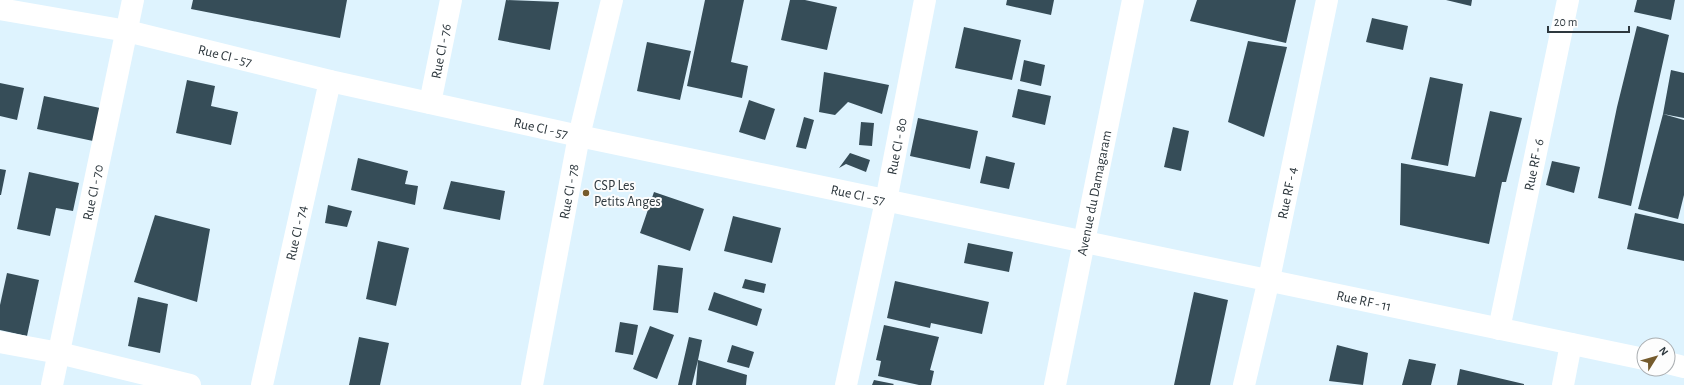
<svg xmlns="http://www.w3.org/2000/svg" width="1684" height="385" font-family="'Alegreya Sans',sans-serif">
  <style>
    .building { fill: #364d58 }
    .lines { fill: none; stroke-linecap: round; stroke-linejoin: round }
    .minor { stroke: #fff; stroke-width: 22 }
    .tertiary { stroke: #fff; stroke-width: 22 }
    .poi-dot { fill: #755b2d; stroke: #fdfdfd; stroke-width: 1.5 }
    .labels { text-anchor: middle; stroke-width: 4; stroke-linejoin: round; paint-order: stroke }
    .street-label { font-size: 14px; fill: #2e383e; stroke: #fdfdfd }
    .poi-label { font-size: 14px; fill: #2e383e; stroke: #fdfdfd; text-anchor: start }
  </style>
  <rect width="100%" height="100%" fill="#def3fe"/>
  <path class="building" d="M193,0H347L340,38L191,9Z
    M506,0L559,2L550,50L498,40Z
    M705,0H744L731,62L748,66L742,98L687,86Z
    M790,0H805L837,7L827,50L781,40Z
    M1007,0H1054L1051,15L1006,5Z
    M1197,0H1296L1286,43L1190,21Z
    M1446,0H1472L1471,6Z
    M1637,0H1675L1671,20L1634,12Z
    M1372,18L1408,26L1403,50L1366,42Z
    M1637,26L1669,35L1631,206L1598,198L1617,107Z
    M964,27L1021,40L1012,80L955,68Z
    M1248,41L1287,47L1264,137L1228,122Z
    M647,42L691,51L680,100L637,91Z
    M1024,60L1045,65L1041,86L1020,81Z
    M1671,70L1684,73V118L1663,114L1684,120V195L1678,219L1638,209L1663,114Z
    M824,72L889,85L882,114L848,102L835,115L819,112Z
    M1430,77L1463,84L1448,166L1411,159Z
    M187,80L215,86L211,106L238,112L231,145L176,133Z
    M0,83L24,88L17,120L0,116Z
    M1018,89L1051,96L1045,125L1012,117Z
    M44,96L100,108L93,141L37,129Z
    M749,100L775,109L765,140L739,132Z
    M1490,111L1522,118L1506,182H1502L1489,244L1400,225L1401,163L1475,177Z
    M804,117L814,120L806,149L796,147Z
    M918,118L978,131L970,169L910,156Z
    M861,122L874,123L872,146L859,145Z
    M1173,127L1189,131L1181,171L1164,167Z
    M850,153L870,160L866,172L846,164L839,168Z
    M986,156L1015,163L1009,189L980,183Z
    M358,158L408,171L405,184L418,186L415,205L351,190Z
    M1552,161L1580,167L1574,193L1546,185Z
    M0,169L6,170L1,195H0Z
    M29,172L79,183L73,211L56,208L50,236L17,229Z
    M451,181L505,191L500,220L443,209Z
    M654,192L704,209L690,251L640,233Z
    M328,205L352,211L347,227L325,223Z
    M1635,213L1684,224V261L1627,249Z
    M155,215L210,229L197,302L134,282Z
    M733,216L781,228L772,263L724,251Z
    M378,241L409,248L396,306L366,299Z
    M968,243L1013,252L1009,272L964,263Z
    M658,265L683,268L678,313L653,310Z
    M7,273L39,280L27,336L0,330V305Z
    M745,279L766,284L764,293L742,288Z
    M895,281L989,302L982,334L931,323L930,328L887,318Z
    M714,292L762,309L757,326L708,310Z
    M1194,292L1228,300L1210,385H1174Z
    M138,297L168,304L160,353L128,346Z
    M620,322L638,325L633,355L615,352Z
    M884,325L939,337L930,370L934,371L931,385H919L878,376L881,361L876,360Z
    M650,326L674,335L657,379L633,369Z
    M359,337L389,343L380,385H349Z
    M689,337L702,340L698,360L692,385H678Z
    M732,345L754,352L749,368L727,362Z
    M1337,345L1368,353L1363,385L1329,381Z
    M1409,359L1436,364L1431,385H1402Z
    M698,360L747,375L746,385H696Z
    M1460,369L1524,384V385H1457Z
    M874,380L894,384L893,385H872Z"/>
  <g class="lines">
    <g class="minor">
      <path id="s1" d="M0,9L127,31L330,81L579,136L1644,359"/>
      <path id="s2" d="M430,103L451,0"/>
      <path id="s3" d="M1499,329L1568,0"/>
      <path d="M0,342L59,353L190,385"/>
      <path d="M1668,363L1684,367"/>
      <path id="s4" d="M52,385L133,0"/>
      <path id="s5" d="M262,385L330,81"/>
      <path id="s6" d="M532,385L579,136L612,0"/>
      <path id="s7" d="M846,385L886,201L925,0"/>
      <path id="s8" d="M1244,385L1269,279L1327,0"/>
      <path d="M1563,385L1571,344"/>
    </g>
    <path class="tertiary" id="s9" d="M1055,385L1133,0"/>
  </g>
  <circle class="poi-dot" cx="586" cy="193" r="4"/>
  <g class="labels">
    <g class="street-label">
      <text dy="5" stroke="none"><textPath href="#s2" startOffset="53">Rue CI - 76</textPath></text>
      <text dy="5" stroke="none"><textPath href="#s1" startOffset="230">Rue CI - 57</textPath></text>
      <text dy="5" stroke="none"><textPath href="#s1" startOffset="554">Rue CI - 57</textPath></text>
      <text dy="5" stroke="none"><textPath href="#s7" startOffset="244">Rue CI - 80</textPath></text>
      <text dy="5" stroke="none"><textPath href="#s3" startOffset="168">Rue RF - 6</textPath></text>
      <text dy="5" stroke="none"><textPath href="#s6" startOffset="197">Rue CI - 78</textPath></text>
      <text dy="5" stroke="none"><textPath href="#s9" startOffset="196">Avenue du Damagaram</textPath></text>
      <text dy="5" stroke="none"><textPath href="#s4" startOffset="197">Rue CI - 70</textPath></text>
      <text dy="5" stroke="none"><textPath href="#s8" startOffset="197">Rue RF - 4</textPath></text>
      <text dy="5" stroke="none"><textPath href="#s1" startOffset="878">Rue CI - 57</textPath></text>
      <text dy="5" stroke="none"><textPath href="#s5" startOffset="156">Rue CI - 74</textPath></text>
      <text dy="5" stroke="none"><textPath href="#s1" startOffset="1395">Rue RF - 11</textPath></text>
    </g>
    <g class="poi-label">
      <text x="594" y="190">CSP Les<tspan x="594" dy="16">Petits Anges</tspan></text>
    </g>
  </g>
  <g transform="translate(1656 357) rotate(53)"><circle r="19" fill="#fdfdfd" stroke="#aaaeb1"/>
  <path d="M0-3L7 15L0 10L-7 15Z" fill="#755b2d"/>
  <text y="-6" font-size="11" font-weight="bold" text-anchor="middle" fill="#2e383e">N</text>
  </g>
  <path d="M1548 26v6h81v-6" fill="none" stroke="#2e383e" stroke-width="2"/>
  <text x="1554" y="26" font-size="12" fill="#2e383e" stroke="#fdfdfd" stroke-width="3" paint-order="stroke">20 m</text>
</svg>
